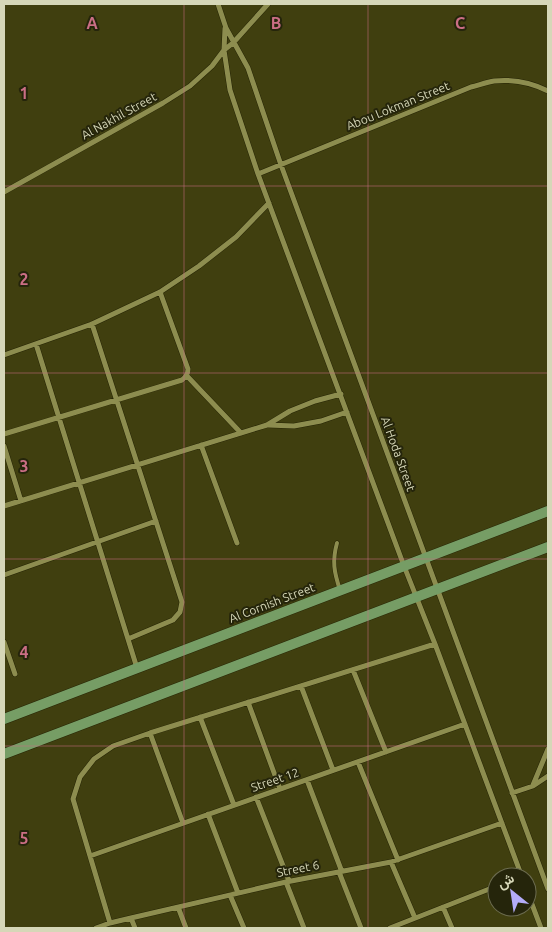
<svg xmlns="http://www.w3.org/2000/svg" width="552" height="932" font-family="Ubuntu,Vazirmatn,sans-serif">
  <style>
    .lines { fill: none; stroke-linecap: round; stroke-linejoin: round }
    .service-casing { stroke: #262505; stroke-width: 5 }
    .minor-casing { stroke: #262505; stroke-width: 6 }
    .secondary-casing { stroke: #262505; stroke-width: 11 }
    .service { stroke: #8d8d4f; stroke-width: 4 }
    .minor { stroke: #8d8d4f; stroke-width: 5 }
    .secondary { stroke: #769d65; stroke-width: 10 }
    .grid { fill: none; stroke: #cb6e85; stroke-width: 1; stroke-opacity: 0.55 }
    .labels { text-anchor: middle; stroke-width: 4; stroke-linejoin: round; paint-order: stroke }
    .street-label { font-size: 12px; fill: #d6d7b8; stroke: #25250b }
    .grid-label { font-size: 16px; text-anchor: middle; font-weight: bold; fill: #cb6e85; stroke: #25250b; stroke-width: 4; stroke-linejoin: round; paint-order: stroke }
  </style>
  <rect width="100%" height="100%" fill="#403f0f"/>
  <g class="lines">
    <g class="service-casing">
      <path id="service" d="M337,543C332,561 334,572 340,590"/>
    </g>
    <g class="minor-casing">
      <path id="minor" d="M218,4L226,28L248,68L281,165L548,889
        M225,28L224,50L230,90L258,174L404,566L435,644L522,877
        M258,174L471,87C479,85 487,82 494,81C513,79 532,83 548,91
        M4,192L163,103L190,86L212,66L224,50L233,43L268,4
        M92,324L182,602L180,612L173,620L128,639
        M36,344L137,668
        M4,355L92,324L160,292L199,266L236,237L269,203
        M187,376L241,433
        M268,425L294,426L321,421L347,412
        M4,434L182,380C186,377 188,374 188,369L160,292
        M201,445L237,543
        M4,446L21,501
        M4,506L267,425L290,411L315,401L341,394
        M4,575L156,521
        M4,642L15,674
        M353,670L386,752
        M301,686L333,770
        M248,702L280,789
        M200,717L234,805
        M150,733L183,823
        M358,762L398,860
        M307,780L342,872
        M533,785L548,749
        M512,793L533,786L548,776
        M256,797L289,881
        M208,814L238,893
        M90,856L465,724
        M391,862L415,918
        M339,872L361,928
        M286,882L304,928
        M527,891L541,928
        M230,895L244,928
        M178,907L186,928
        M443,907L452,928
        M131,918L135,928
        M110,923L73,799L80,777L94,759L113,746L150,733L435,644
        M96,928L110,923L131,918L286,882L391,862L502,823
        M390,928L497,886"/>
    </g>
    <g class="secondary-casing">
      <path id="secondary" d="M4,719L548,511
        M4,754L548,547"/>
    </g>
    <use href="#service" class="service"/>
    <use href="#minor" class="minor"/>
    <use href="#secondary" class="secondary"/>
  </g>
  <path class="grid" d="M184,4V928M368,4V928M4,186H548M4,373H548M4,559H548M4,746H548"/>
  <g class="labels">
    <g class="street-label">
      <text transform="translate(398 106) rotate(-22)" y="4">Abou Lokman Street</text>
      <text transform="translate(119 116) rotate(-29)" y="4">Al Nakhil Street</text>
      <text transform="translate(398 454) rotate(70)" y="4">Al Hoda Street</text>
      <text transform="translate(272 603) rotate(-21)" y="4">Al Cornish Street</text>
      <text transform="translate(275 780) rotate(-19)" y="4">Street 12</text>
      <text transform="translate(298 869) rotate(-11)" y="4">Street 6</text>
    </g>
  </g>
  <g class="grid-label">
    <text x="92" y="29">A</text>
    <text x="276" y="29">B</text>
    <text x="460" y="29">C</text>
    <text x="24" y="99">1</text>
    <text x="24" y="285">2</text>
    <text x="24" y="472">3</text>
    <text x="24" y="658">4</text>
    <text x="24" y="844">5</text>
  </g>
  <rect width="552" height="932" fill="none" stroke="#d6d7b8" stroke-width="10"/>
  <g transform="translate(512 892) rotate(330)"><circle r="24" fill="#25250b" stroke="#6c6c50"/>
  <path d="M0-4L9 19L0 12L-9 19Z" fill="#b4acf9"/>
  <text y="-8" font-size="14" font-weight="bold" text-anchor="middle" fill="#d6d7b8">ش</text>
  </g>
</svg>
